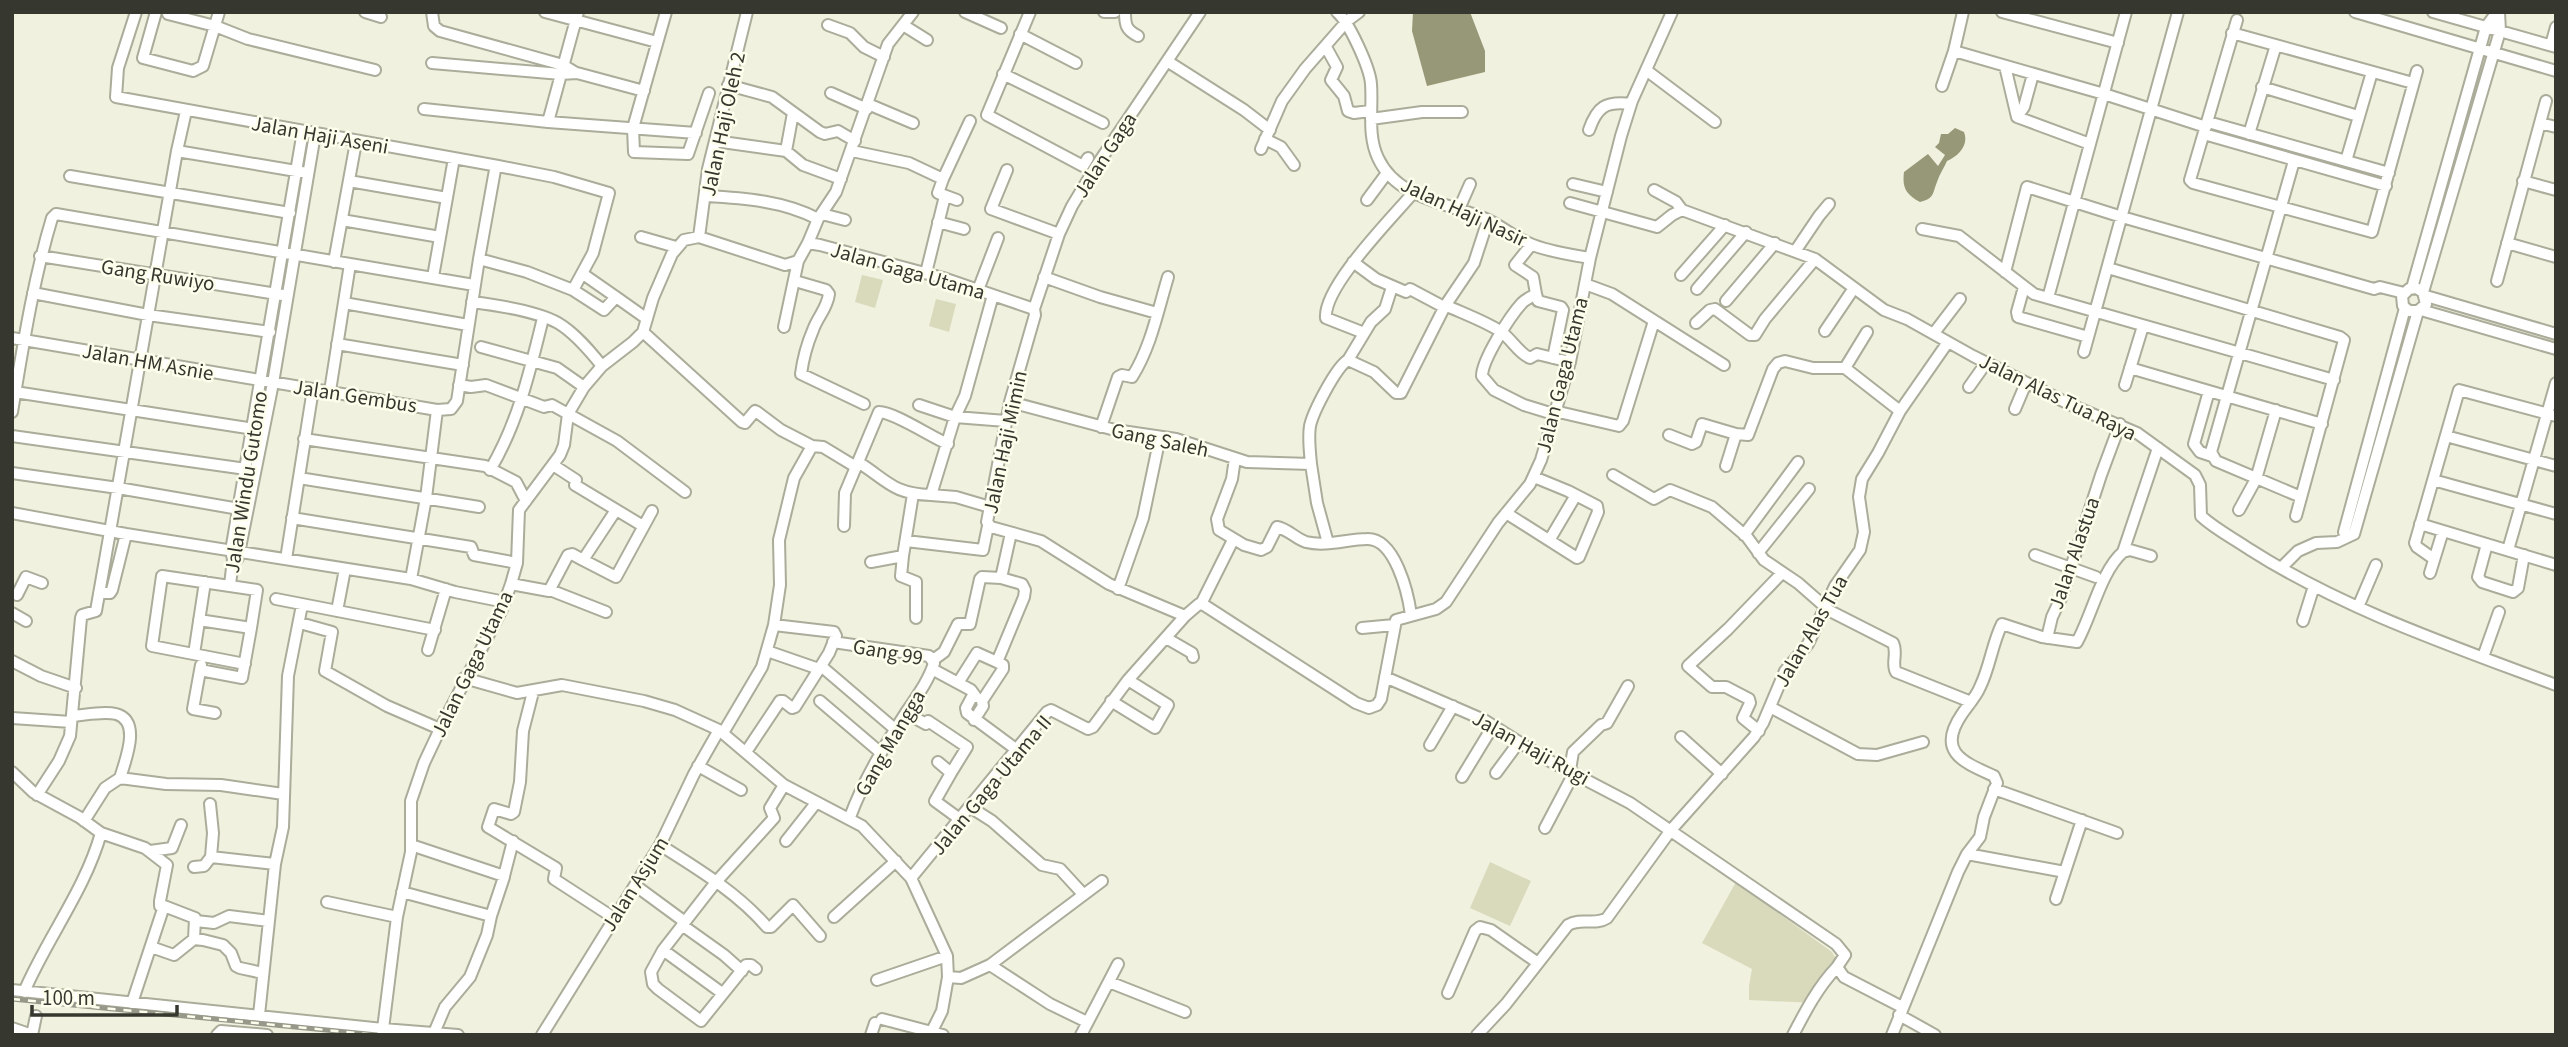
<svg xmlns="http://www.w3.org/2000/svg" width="2568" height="1047" font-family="'Source Sans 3',sans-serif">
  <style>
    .green { fill: #d9dabc }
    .water { fill: #979878 }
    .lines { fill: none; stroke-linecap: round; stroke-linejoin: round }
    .minor-casing { stroke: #abac9a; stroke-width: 14 }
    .minor { stroke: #fff; stroke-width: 10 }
    .rail-casing { stroke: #97988a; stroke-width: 5 }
    .rail { stroke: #fefeec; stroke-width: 2.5; stroke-dasharray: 8; stroke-linecap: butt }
    .labels { text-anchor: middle; stroke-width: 5; stroke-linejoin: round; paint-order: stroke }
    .street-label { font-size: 21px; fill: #36372f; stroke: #fefeec }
  </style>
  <rect width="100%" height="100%" fill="#f0f1de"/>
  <path class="green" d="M862,275L883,280L875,308L855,302Z
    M936,299L956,304L949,332L929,326Z
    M1490,862L1531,881L1510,926L1470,908Z
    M1736,882L1832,952L1837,961L1816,1003L1749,1000V986L1752,969L1702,943Z"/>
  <path class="water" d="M1413,12H1470L1485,51V72L1427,86L1412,31Z
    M1955,128L1964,132C1969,145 1959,156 1947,161C1944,168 1939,175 1937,182C1932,194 1935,198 1920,202C1906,194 1902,188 1904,172L1928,154L1938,166L1945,155L1935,147L1939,143L1941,134H1948Z"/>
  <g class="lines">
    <g class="minor-casing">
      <path id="minor" d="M136,12L118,68L116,97L498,166L554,177L609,193L593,253L573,290L527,272L479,259
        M156,12L143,58L193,71L203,66L219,12
        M365,12L381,17
        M432,12L434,26L440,31L563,65L576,73
        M545,12L657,42
        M666,12L633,128L634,152L688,154L709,93
        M965,12L1001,28
        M1030,12L987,115L1083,166L1088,158
        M1104,12H1115
        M1125,12C1125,25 1126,30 1138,36
        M1337,12C1349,22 1370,68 1371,84C1373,108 1367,135 1378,158C1397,199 1448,203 1486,219C1502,226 1516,239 1533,245C1551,252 1571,255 1590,258
        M2002,12L2118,43
        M2355,12L2556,71
        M2433,12L2556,47
        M168,14L215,26L248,39L375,70
        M2237,20L2190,180L2193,183L2372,232L2417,71
        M828,25L850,33L864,47L884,57
        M903,25L927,40
        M2232,33L2413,83
        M1020,34L1076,63
        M2551,45L2556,27
        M1326,47L1337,67L1331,80L1344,96L1348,111L1354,113L1370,111
        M1954,51L2104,94L2206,127
        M1167,61L1244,110L1270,130
        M432,63L561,74L577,73L644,91
        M2005,66L2017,117L2090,144
        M1646,70L1715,122
        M1003,74L1103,123
        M728,85L772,97L820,132L825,134L838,131L855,141
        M1942,86L1954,51L1963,12
        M2262,87L2358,116
        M831,93L867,109
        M868,104L913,123
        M424,109L548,122L696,133
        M2017,117L2024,107L2033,74
        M1371,119L1422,112H1462
        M548,122L578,12
        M2208,122L2389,173
        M2540,123L2556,127
        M1589,130C1597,107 1605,101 1631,104
        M2204,134L2386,186
        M2249,134L2276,45
        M1265,139L1281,147L1294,165
        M715,141L786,151L803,165L841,179
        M1261,149L1282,101L1305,69L1347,21L1359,12
        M177,151L302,172
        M786,151L793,113
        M852,151L909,163L943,179L938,193L957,200
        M2294,161L2211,452L2216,461L2301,497
        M2346,161L2372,72
        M1007,170L991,209L1059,234
        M70,176L290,213
        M943,179L970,121
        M349,181L447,198
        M2523,181L2556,190
        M1573,184L1607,192
        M1654,190L1676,202L1682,210
        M706,196C744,198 784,201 818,219
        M1367,200L1387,173
        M1570,203L1657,227L1672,215L1682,210L1815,259L1884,310L1907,319L1973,356L2071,405L2137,433L2195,475L2200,485L2201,516C2215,529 2233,538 2249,549C2343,609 2452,646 2556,685
        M1459,209L1470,184
        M822,214L845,220
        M342,220L440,237
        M938,222L964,229
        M1922,229L1959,236L2034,294L2334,380
        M641,237L676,247
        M699,237L708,169L747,12
        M808,243L818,219L836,192L888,44L913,12
        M2507,243L2556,257
        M1531,245L1515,265L1533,277L1536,294C1531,297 1526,299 1522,303C1510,316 1482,360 1482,376L1494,390L1524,405L1550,413H1563L1619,426L1623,421L1654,321
        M1796,250L1819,216L1829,204
        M40,256L283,295
        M334,262L356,142
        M1353,262L1376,279L1406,292L1410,289L1442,306H1447C1465,314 1484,321 1500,331C1512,339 1517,352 1530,358L1537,354L1570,362
        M350,264L474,285
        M2108,268L2340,337L2344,340L2296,516
        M2005,272L2027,187L2122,217L2374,289L2380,287L2404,293
        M926,273L945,196
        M583,274L616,297
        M1681,275L1725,225
        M433,277L454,158
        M1044,277L1100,297L1157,313
        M795,281L826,290L829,294C827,309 818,316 813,330C807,344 803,359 801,374L864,404
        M2497,281L2546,101
        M1585,284L1612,294L1724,365
        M2024,287L2017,312L2018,317L2088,337
        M2412,288L2486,27L2497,12
        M1697,289L1746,232
        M573,290L604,310L616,297L647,319
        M978,290L998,238
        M2423,292L2500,31L2499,12
        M33,293L148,315L270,332
        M1536,294L1538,301L1561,307L1563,310L1553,358
        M2426,296L2556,334
        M2048,298L2126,12
        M1726,301L1775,243
        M472,302C496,305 537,311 558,323C575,333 590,351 602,366
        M344,303L468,325
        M2421,310L2556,349
        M1696,323L1710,310L1715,309L1750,335H1755L1765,319L1815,259
        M784,327L798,261
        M1825,331L1854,288
        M643,332L742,422L745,423L755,411L757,412L781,430L812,446L823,447L856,467
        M1364,333L1326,318C1323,287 1392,218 1413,193
        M1934,333L1960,299
        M12,338L437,410
        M337,344L463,365
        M481,347L557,368L584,387
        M2084,352L2178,12
        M1348,360L1374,372L1396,393H1401L1445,306L1474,263L1488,220
        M1845,368L1867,332
        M2130,368L2322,424
        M459,385L471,387L486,385L544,407L552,405L617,441L685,492
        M2125,385L2143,326
        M1969,387L1986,363
        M2209,391L2194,444L2200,452L2212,456
        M15,392L254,429
        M1010,402L1115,430L1176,439L1247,462L1311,464L1317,503L1328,543
        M919,405L955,417L965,396L993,295
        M2015,409L2026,383
        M12,412C23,346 33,281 52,218L56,214L350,264L330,391
        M1101,427L1118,377L1122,375L1132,377C1151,347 1158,310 1168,277
        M1736,434L1748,435L1773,369L1778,363L1785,361L1813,368H1845L1900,411
        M1669,435L1692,444L1696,442L1702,424L1736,434L1726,466
        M12,436L246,469
        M2446,436L2556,466
        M304,439L485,466L516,482L526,501
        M1235,458L1232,479L1217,519L1219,530L1244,545L1261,550L1267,547L1277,527C1288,529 1296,539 1306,542C1326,547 1348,539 1367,539C1395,538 1408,593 1411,615
        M858,462C888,481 893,494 931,495
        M1311,464C1310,452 1308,438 1310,426C1313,412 1336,367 1348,360L1371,322L1385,309L1392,287
        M553,465L576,480L575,485L643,526
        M490,470C518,423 530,371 543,318
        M12,473L118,488L239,509
        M1613,475L1654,499L1670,490L1712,507L1747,537L1764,560L1798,583L1830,611L1893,643C1898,653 1891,664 1896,672L1971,702
        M299,478L479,507
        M2433,480L2556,514
        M990,507L956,497L931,495L955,417L1006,421
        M2239,510L2256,479L2276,410
        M12,513L126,534L411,579L455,592L505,602
        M1506,513L1577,558L1579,557L1598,512L1597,506L1568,491L1534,477
        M292,518L471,547L474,555L517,563
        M2420,524L2556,565
        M844,526L845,493L879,412C894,412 931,437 948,444
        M1744,535L1798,462
        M2348,536L2344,532L2405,308
        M1550,539L1576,495
        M906,541L983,550L988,526
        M2487,544L2478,577L2482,582L2513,592L2518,588L2524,555
        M2508,550L2556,383
        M2123,552L2130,550L2151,556
        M1758,553L1809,489
        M2035,555L2096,577
        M903,556L901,576L916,582V618
        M238,558L273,383L315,134
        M286,559L313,389
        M2434,559L2417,547L2415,543L2459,390L2556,416
        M583,560L616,577L652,511
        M871,562L903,556L913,494
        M2281,568L2298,551L2316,543L2337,542L2354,534L2418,311L2426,304L2423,292L2416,288L2409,289L2402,296L2403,306L2409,311H2418
        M2430,573L2443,531
        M411,579L426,498L437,410L451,409L457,401L479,259L495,170L498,166
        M511,584L549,591L568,555L572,554L583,560L616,510
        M230,585L233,559L231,551L303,131
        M1118,589L1143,518L1160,437
        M550,590L606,612
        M99,593H110L112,590L126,534
        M17,595L26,577L42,583
        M276,599L435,630
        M1201,604L1233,540
        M2358,607L2376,565
        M337,611L345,569
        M12,613L26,621
        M1185,616L1109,584L1041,541L991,527L987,522L1010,402L1035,315L1034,309L1059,234L1072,206L1095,168L1200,12
        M199,620L251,628L257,590L162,576L152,646L245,664
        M2303,621L2314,586
        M300,623L332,632L325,671L387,706L440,729
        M1362,628L1394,625
        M1166,638L1192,653L1193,657
        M2047,638L2052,617L2061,598L2101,475L2120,424
        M833,642L929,656L934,663C929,680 917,696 907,711C885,745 864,779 850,817
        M428,650L446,589
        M767,651L819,669L829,653L836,636L834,632L774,625
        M194,654L205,582
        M2483,657L2499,612
        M933,660L944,652L958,624H970L980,579L982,577L1001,578
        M12,661L41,676L76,688
        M201,665L193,709L215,713
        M821,666L896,730
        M932,669L971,690L976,697
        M200,670L242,678L251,628
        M1385,677L1484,720L1546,759L1630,803L1836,944L1845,955L1837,967L1844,977L1902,1007
        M464,678L517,693L562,685L644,701L675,710L719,730L784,785L862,826L911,878L947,956L948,977L942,1011L930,1035
        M958,683L977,653L997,662L1024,597L1025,590L1022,584L1001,578L1011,533
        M533,692L523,731L520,782L514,812L511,814L494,809L488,827L556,868L554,879L614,918
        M973,695L966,708L967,713L1017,750
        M820,701L881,753
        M1111,701L1155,728L1168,705L1128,680
        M1770,707L1858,754L1877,755L1923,742
        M906,713L926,724L928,721L967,747L951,773
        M72,716C86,715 103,711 116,714C142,721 125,761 120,778
        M12,718L71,722
        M974,720L983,706L982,701L1003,669V665L997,662
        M1759,731L1743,718L1750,703L1749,699L1726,687H1712L1688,666L1728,629L1782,573
        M723,733L762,667L774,625L780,585L779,540L794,478L812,446
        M1681,737L1722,774
        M1430,745L1453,706
        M746,752L780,701H783L792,708L795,707L819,669
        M938,762L951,773L935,801L961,820
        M698,766L741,790
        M1570,770L1573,752L1601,725L1607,723L1628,686
        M12,772L33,792L79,817L101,833C85,890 47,938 24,992
        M1496,773L1519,742
        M1462,777L1493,726
        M1994,789L2117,833
        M37,795L59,761L70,736L81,618L82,615L96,611L177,151L186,111
        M210,804L213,833L211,857
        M970,807L992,821L1042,865L1060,869L1083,894
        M84,821L105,788L120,778L166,784L221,785L283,794
        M1545,828L1574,773
        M101,833L145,848L167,865L160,901V906H164L132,1003
        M786,841L816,803
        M660,845C698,869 738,893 767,927H771L793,905L820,936
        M150,851L172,848L181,825
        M1967,854L2065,872
        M194,867L204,866L211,857L275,864
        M504,876L513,841
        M911,878L1047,712L1051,710L1088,729L1093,727L1128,680L1185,616L1199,604L1204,605L1356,703L1369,708L1377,705L1381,699L1396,620L1436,609L1446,602L1498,523L1530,484L1541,460L1570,362L1590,258L1621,136L1632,101L1672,12
        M636,886L685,922
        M402,892L491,916L504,877V876L411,845
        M2056,899L2082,820
        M327,902L397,917
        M164,906L195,918L194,939
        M834,917L896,861
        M196,921L214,923L229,916L269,921
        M682,925L724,955L742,971
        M151,947L174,955L194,939L203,940L223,945L231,953L236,966L240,968L263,973
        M663,950L722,993
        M990,965L1050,1004L1087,1022
        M756,969L751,965H746L701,1021L658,989L653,984L651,972L663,950L716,882L774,818L770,808L784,785
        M948,977L961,978L990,965L1102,881
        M877,980L947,956
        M1109,982L1185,1012
        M12,990L383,1029L397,917L411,852V801L424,763L440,729L502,609L511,584L517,563L519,510L560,455L564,445L568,414L584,387L602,366L633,342L643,332L653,298L672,254L684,240L699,237L785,265L798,261L808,243L820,245L943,278L1034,309
        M1448,993L1475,931L1480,927L1491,930L1538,963
        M259,1015L275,864L283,827L288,676L302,605
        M1899,1015L1935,1035
        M882,1019L943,1035
        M12,1028L32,1035
        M434,1033L445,1007L470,977L487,935L491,916
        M32,1035L36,1016
        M217,1035L221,1031L267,1035
        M382,1035L383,1029L458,1035
        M542,1035L660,845L694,774L719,730
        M871,1035L875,1023
        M1081,1035L1118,964
        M1477,1035L1506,1004L1568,925C1581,917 1595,926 1607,918L1671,830L1754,737L1763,723L1785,671L1808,644L1835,586L1860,550L1864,532L1859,497L1862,479L1878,453L1900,411L1948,342
        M1793,1035C1806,1010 1818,987 1837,967
        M1892,1035L1958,872L1967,854L1980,837L1984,817L1997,783L1994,776C1963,762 1936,752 1962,714C1968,705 1976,697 1980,687C1990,667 1992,644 2002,624L2042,637L2077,642C2092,615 2101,571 2123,552L2158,448"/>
    </g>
    <use href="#minor" class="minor"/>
    <g class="rail-casing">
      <path id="rail" d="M12,999L377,1035"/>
    </g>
    <use href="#rail" class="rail"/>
  </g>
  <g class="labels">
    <g class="street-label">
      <text transform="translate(723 124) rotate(-78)" y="7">Jalan Haji Oleh 2</text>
      <text transform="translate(320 135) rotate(10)" y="7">Jalan Haji Aseni</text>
      <text transform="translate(1105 155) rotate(-57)" y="7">Jalan Gaga</text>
      <text transform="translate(1464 212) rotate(25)" y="7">Jalan Haji Nasir</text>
      <text transform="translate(908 271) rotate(16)" y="7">Jalan Gaga Utama</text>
      <text transform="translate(158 275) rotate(9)" y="7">Gang Ruwiyo</text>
      <text transform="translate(148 362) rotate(10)" y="7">Jalan HM Asnie</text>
      <text transform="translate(1562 375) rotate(-76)" y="7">Jalan Gaga Utama</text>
      <text transform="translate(355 396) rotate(9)" y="7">Jalan Gembus</text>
      <text transform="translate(2058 397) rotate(26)" y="7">Jalan Alas Tua Raya</text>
      <text transform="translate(1160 440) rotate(12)" y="7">Gang Saleh</text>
      <text transform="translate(1005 442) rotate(-78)" y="7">Jalan Haji Mimin</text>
      <text transform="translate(246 482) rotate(-81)" y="7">Jalan Windu Gutomo</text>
      <text transform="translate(2074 553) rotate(-71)" y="7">Jalan Alastua</text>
      <text transform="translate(1811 631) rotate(-60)" y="7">Jalan Alas Tua</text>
      <text transform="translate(888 652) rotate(10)" y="7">Gang 99</text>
      <text transform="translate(472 664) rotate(-64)" y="7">Jalan Gaga Utama</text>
      <text transform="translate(890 743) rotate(-60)" y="7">Gang Mangga</text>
      <text transform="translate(1531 748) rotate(29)" y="7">Jalan Haji Rugi</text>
      <text transform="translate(991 785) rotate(-50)" y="7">Jalan Gaga Utama II</text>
      <text transform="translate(635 884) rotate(-58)" y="7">Jalan Asjum</text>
    </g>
  </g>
  <rect width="2568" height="1047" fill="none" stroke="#36372f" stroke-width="28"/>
  <path d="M32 1005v10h145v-10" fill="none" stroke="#36372f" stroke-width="3.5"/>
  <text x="42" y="1005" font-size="21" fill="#36372f" stroke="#fefeec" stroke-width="5" paint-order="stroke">100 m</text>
</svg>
